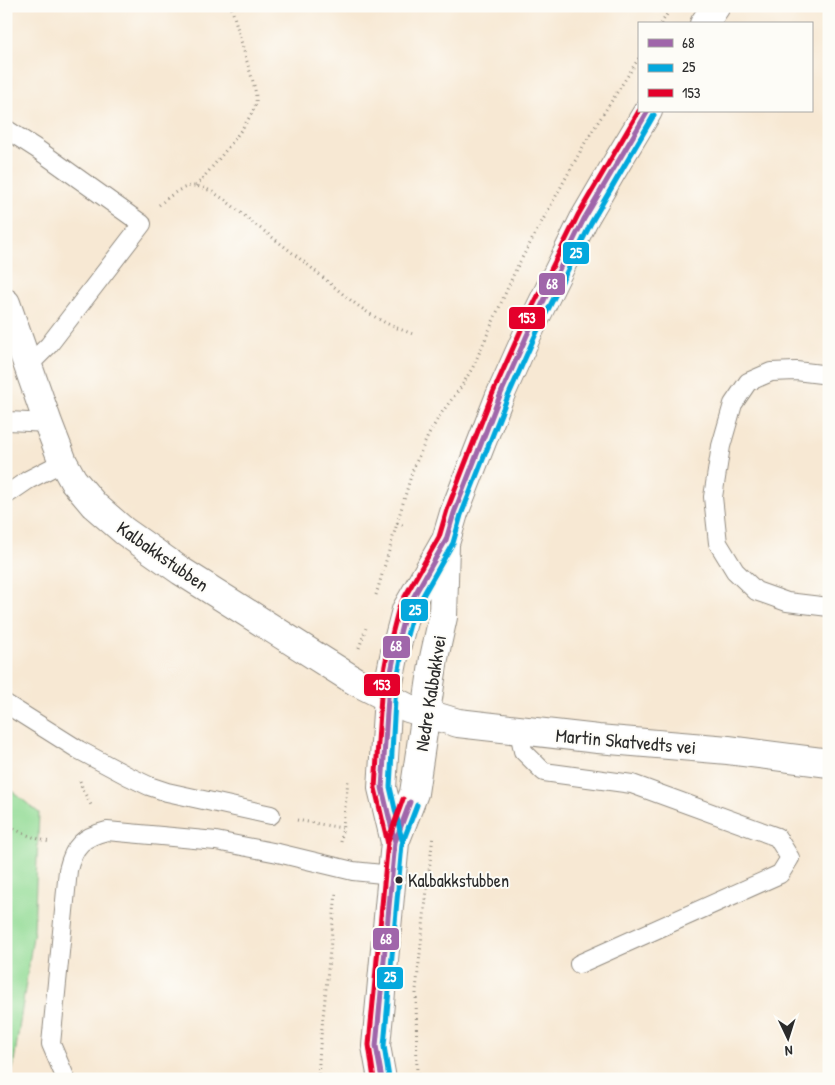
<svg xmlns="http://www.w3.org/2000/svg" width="835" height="1085" font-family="'Patrick Hand',sans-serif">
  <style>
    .green { fill: #94dc97; stroke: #608461 }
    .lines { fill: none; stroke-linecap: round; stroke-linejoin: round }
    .service-casing { stroke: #918a7f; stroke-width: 20 }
    .minor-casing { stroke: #918a7f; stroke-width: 30 }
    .secondary-casing { stroke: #918a7f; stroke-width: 30 }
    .path { stroke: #918a7f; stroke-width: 3; stroke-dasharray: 1 4; stroke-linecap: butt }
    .service { stroke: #fff; stroke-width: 18 }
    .minor { stroke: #fff; stroke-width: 28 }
    .secondary { stroke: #fff; stroke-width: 28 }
    .bus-1-casing { stroke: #fdfcf7; stroke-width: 9 }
    .bus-2-casing { stroke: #fdfcf7; stroke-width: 9 }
    .bus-3-casing { stroke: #fdfcf7; stroke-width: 9 }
    .bus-1 { stroke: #a066aa; stroke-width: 5 }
    .bus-2 { stroke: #04a8dd; stroke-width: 5 }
    .bus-3 { stroke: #e4002b; stroke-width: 5 }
    .bus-dot { fill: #2b2b2b; stroke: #fdfcf7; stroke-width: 2 }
    .labels { text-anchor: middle; stroke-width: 4; stroke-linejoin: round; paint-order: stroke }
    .bus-label { font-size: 18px; fill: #2b2b2b; stroke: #fdfcf7; text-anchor: start }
    .street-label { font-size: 19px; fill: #2b2b2b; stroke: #fdfcf7 }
    .line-badge { stroke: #fdfcf7; stroke-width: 2 }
    .badge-label { font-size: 14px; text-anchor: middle; font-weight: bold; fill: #fff }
  </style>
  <rect width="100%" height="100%" fill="#fdfcf7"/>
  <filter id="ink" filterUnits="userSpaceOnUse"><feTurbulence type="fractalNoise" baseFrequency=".02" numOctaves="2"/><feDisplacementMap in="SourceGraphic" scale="10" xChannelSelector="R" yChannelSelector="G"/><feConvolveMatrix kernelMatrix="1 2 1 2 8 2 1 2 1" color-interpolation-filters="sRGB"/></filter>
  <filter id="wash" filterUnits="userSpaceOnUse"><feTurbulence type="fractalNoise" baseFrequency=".0096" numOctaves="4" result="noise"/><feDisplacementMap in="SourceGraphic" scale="20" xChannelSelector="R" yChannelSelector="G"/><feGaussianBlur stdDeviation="1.12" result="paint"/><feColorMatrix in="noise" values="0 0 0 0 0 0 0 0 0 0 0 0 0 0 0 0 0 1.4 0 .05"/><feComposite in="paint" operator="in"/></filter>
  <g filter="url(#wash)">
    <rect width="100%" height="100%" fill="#f7e8d3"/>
    <path class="green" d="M6,786L39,813L34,930L13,1068L10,1079H6Z"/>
  </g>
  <g filter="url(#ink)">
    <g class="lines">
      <g class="service-casing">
        <path id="service" d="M6,129L37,149L142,224L49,345L36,358L27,365
          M829,373L821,374L796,371L771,372L748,382L733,404L721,446L713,497L718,543L735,571L756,591L787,602L829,607
          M6,420L8,421L48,423
          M6,495L28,480L63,462
          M6,704L79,750L128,776L149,786L167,792L271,815
          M519,731L523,751L544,772L632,784L777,837L790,858L780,874L579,964
          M66,1079L51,1044L68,870C74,845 83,837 107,831L216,841L278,853L353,871L392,875"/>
      </g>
      <g class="minor-casing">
        <path id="minor" d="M6,303L48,423L63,462L73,480L94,505L124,531L181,571L355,681L408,708L458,723L598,739L728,750L829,763"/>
      </g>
      <g class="secondary-casing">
        <path id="secondary" d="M704,24L716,6
          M395,842L382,788L389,682L395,652L406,610L446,540L454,513L499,398L528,333L551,286L584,219L619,159L648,111
          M382,1079L376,1046L395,842L414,793L434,658L443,617L445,544"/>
      </g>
      <path class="path" d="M661,24L672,6
        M196,186C209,171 254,119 256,102C257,91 251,76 248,65C242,45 237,26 231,6
        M159,205C169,197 182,185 195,186C215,188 238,211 253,223C274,238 294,254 314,270C337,289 361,311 388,324C396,328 405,331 413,334
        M397,523L405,526
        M376,595L413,469L428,436L440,415L461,387L473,367L516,269L586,141L639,58
        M359,648L367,625
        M80,781L83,790L92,807
        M297,820L342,828
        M6,823C19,833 34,838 50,842
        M341,842L348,781
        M318,1079L320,1046L336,893
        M417,1079L416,990L433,835"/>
      <use href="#service" class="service"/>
      <use href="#minor" class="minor"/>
      <use href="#secondary" class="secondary"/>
      <g class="bus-1-casing">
        <path id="bus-1" d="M395,842L382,788L389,682L395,652L406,610L446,540L454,513L499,398L528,333L584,219L648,111
          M382,1079L376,1046L395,842L410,802"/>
      </g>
      <g class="bus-2-casing">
        <path id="bus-2" d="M402,840L390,787L396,683L402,654L413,613L453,543L461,515L506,401L535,336L591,223L654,115
          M389,1078L384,1046L402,844L417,805"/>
      </g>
      <g class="bus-3-casing">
        <path id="bus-3" d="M388,844L375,788L382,681L388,650L399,607L439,537L447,510L492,395L521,330L578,215L639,111
          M374,1079L369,1045L388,841L403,799"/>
      </g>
      <use href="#bus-1" class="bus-1"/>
      <use href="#bus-2" class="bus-2"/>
      <use href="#bus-3" class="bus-3"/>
    </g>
  </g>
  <circle class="bus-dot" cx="399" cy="880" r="4.5"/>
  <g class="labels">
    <g class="bus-label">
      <text x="408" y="887">Kalbakkstubben</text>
    </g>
    <g class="street-label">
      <text transform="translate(163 556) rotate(35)" y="7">Kalbakkstubben</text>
      <text transform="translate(430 693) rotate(-81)" y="7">Nedre Kalbakkvei</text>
      <text transform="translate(626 741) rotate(5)" y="7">Martin Skatvedts vei</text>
    </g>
  </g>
  <g class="line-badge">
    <rect x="562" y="241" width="28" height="24" rx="5" fill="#04a8dd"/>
    <rect x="538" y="272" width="28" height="24" rx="5" fill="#a066aa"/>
    <rect x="508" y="306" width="38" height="24" rx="5" fill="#e4002b"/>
    <rect x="400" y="598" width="29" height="24" rx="5" fill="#04a8dd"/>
    <rect x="382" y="635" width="29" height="24" rx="5" fill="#a066aa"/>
    <rect x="363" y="673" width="38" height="24" rx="5" fill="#e4002b"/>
    <rect x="372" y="927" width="28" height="24" rx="5" fill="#a066aa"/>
    <rect x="376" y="966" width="28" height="24" rx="5" fill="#04a8dd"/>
  </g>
  <g class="badge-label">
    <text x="576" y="258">25</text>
    <text x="552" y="289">68</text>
    <text x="527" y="323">153</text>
    <text x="415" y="615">25</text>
    <text x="396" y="651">68</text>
    <text x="382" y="690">153</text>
    <text x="386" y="944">68</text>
    <text x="390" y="982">25</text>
  </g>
  <rect width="835" height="1085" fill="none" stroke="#fdfcf7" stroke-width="25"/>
  <rect x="638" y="22" width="175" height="90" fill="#fdfcf7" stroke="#a9a8a5"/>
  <rect x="648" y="39" width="25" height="8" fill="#a066aa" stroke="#a9a8a5"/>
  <text x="682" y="48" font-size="15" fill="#2b2b2b">68</text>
  <rect x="648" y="64" width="25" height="8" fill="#04a8dd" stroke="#a9a8a5"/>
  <text x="682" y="72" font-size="15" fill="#2b2b2b">25</text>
  <rect x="648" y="89" width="25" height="8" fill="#e4002b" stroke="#a9a8a5"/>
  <text x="682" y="98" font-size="15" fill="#2b2b2b">153</text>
  <g transform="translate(788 1038) rotate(176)" stroke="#fdfcf7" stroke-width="4" paint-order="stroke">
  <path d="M0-4L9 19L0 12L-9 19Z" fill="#2b2b2b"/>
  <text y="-8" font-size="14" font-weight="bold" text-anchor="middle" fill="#2b2b2b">N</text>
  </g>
</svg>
